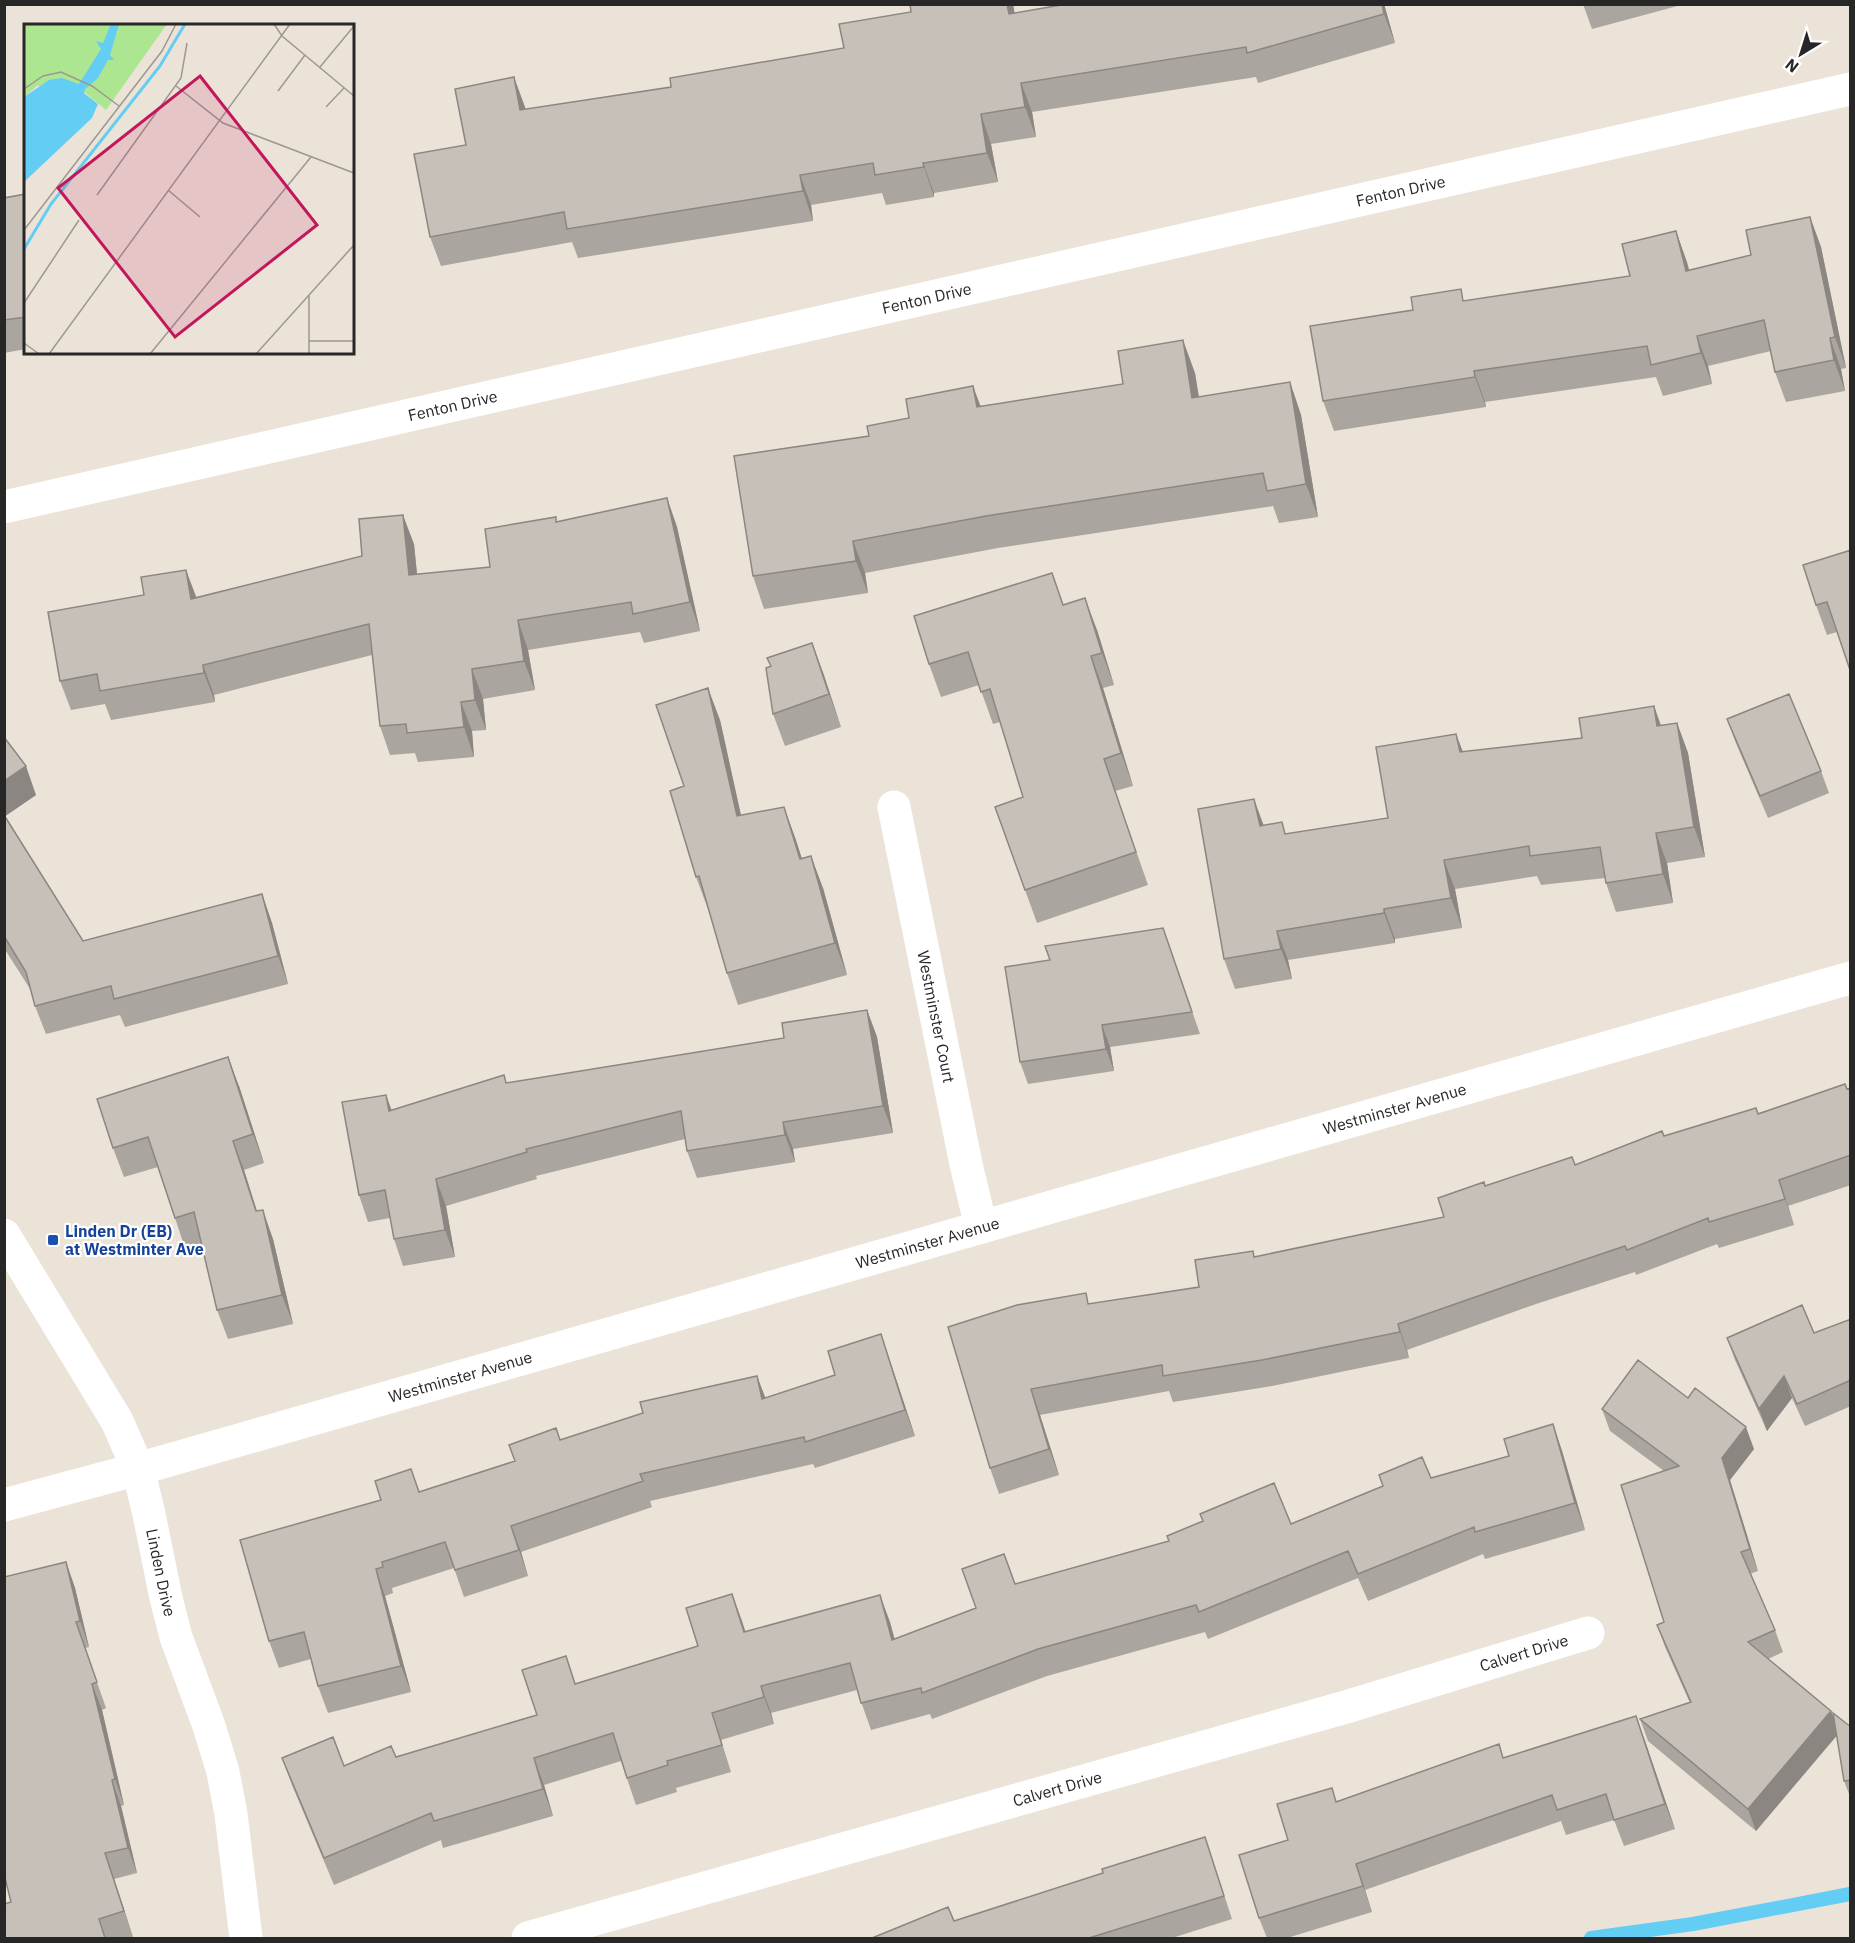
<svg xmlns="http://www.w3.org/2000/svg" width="1855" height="1943" font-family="'IBM Plex Sans',sans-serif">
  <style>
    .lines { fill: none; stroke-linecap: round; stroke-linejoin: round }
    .stream { stroke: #63cdf4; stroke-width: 14 }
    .minor { stroke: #fff; stroke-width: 33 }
    .tertiary { stroke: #fff; stroke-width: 33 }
    .wall { fill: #aaa59e }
    .shaded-wall { fill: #8b8681 }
    .building { fill: #c6c0b8; stroke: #8b8681; stroke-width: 1.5 }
    .transit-dot { fill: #1a4fb4; stroke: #fff; stroke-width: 2 }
    .labels { text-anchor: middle; stroke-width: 4.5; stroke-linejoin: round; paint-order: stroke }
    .street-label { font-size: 16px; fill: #272727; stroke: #fff }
    .transit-label { font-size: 16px; font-weight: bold; fill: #164399; stroke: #fff; text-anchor: start }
    .inset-river { fill: none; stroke: #63cdf4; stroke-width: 3 }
    .inset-road { fill: none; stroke: #9d9891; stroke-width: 1.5 }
    .view { fill: #c2185b; fill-opacity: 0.15; stroke: #c2185b; stroke-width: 3 }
    .inset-edge { fill: none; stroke: #272727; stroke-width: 3 }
  </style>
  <rect width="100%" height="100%" fill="#ebe3d8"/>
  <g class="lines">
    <path class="stream" d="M1591,1938L1693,1924L1850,1894"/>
    <g class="minor">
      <path id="s1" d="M4,507L1850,89"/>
      <path id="s2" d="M894,807L966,1164L981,1227"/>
      <path id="s3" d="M138,1469L149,1514L166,1598L176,1637L209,1726L223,1772L231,1814L246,1938"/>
      <path id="s4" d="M528,1938L1346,1707L1588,1633"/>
    </g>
    <g class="tertiary">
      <path d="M4,1235L117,1421L138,1469"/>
      <path id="s5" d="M4,1505L138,1469L1850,978"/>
    </g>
  </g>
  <path class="wall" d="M910,4H1013L1014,13L1067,4H1384L1395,43L1258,83L1256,77L1032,112L1036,137L991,144L998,182L934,193V197L886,205L882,193L811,205L813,221L578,258L572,242L441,266L430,237L466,145L525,107V110L671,87L844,48L911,12Z
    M1583,4H1685L1592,29Z
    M26,194V349L4,353V198Z
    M1810,217L1821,247L1846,368L1841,369L1845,391L1786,402L1775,372L1771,351L1708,366L1712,384L1663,396L1656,377L1485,402L1486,407L1334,431L1323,401L1465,301L1630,276L1676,231L1689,270L1751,255Z
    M1195,373L1199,397L1290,382L1301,415L1318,517L1279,523L1273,506L998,548L865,573L868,593L764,609L753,576L869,436L980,406Z
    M667,498L677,527L700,631L644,643L640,632L528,650L535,690L483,699L486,730L472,731L474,757L418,762L415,753L390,755L380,726L372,655L214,695L215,702L111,720L105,704L71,710L60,681L196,597L414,544L417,574L490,567L557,522Z
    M1851,550L1837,632L1827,635L1816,605Z
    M1064,605L1097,630L1114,685L1103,688L1133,786L1115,791L1148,885L1037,923L995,807L1023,797L1000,722L993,724L979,685L941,697L929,664Z
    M812,643L841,727L785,746L773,714L771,666Z
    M1654,706L1661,725L1677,723L1688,753L1705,857L1667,863L1673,903L1616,912L1606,883L1605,878L1541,885L1537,876L1455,889L1462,928L1395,939V943L1288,960L1292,979L1235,989L1224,959L1264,826L1287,834L1388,818L1456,734L1463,752L1582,738Z
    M1727,719L1821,771L1829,793L1768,818L1735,741Z
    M720,720L741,815L784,807L802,859L823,888L847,975L738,1005L727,973L709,909H708L696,877L684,786Z
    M4,737L36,795L5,816L83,941L262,894L272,923L288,984L125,1027L120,1015L46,1034L35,1006L32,992L4,948Z
    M1163,928L1200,1034L1110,1047L1114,1071L1028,1084L1020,1062L1050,960Z
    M867,1010L877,1037L893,1133L793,1149L795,1162L697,1178L687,1151L685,1139L536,1176L537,1179L446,1206L455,1257L403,1266L394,1239L390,1218L368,1222L359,1195L386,1095L391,1110L507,1083L784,1038Z
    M239,1086L264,1163L244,1170L257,1211L273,1239L293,1324L228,1339L217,1310L202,1243L185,1248L158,1167L124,1177L113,1148Z
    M1851,1088V1185L1788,1206L1794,1225L1719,1248L1717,1244L1636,1275L1635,1272L1536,1304L1407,1350L1409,1358L1272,1386L1173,1402L1169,1391L1040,1415L1059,1475L999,1494L990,1468L948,1327L1199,1287L1255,1257L1444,1217L1485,1186L1575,1165L1664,1136L1758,1113Z
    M1851,1319V1406L1805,1426L1792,1398L1767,1431L1735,1360L1727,1338L1814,1333Z
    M890,1361L915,1436L815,1468L813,1464L650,1501L652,1507L521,1552L528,1576L464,1597L454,1568L392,1588L393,1593L385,1596L411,1692L328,1713L318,1686L311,1659L279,1668L269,1641L420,1492L515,1461L560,1440L757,1376L765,1398Z
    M1602,1409L1754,1449L1730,1480L1758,1571L1750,1574L1775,1630L1783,1652L1768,1659L1831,1711L1835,1723L1851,1727V1799L1844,1781L1837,1735L1756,1831L1648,1741L1640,1719L1690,1703L1665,1647L1657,1625L1664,1622V1471L1610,1431Z
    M1553,1424L1562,1451L1585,1530L1485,1559L1483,1554L1368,1601L1358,1578L1208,1639L1205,1632L1047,1676L932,1719L930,1714L871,1730L857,1690L771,1713L774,1724L721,1740L731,1772L676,1788L677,1792L636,1805L621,1761L544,1785L553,1816L443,1848L441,1840L334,1885L292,1785L282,1758L344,1766L396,1757L537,1715L576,1684L698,1646L732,1594L745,1631L890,1622L894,1639L976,1608L962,1569L1015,1584L1169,1541L1203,1522L1200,1514L1291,1524L1431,1478L1509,1456Z
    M66,1562L75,1588L89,1647L85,1648L106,1708L102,1710L124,1805L121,1806L137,1873L114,1879L133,1937L128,1938H4Z
    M1645,1741L1675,1829L1624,1846L1614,1820L1566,1835L1561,1821L1365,1890L1372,1912L1287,1938H1267L1259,1918L1288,1840L1337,1801L1503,1758Z
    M1205,1837L1232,1919L1172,1938H872L954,1921L1103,1873Z"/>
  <path class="shaded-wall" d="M1007,4H1013L1020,43L1009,14Z
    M1382,4H1384L1395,43L1384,14Z
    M514,77L525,107L531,140L520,110Z
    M1021,83L1032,112L1036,137L1025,107Z
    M981,114L991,144L998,182L987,153Z
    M923,163L934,193V197L924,167Z
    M800,175L811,205L813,221L803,191Z
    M1810,217L1821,247L1846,368L1835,337Z
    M1676,231L1687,262L1697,301L1686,271Z
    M1697,336L1708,366L1712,384L1701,353Z
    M1830,338L1841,369L1845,391L1834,360Z
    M1183,340L1195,373L1204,431L1192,398Z
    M1474,371L1485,402L1486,407L1475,377Z
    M1290,382L1301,415L1318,517L1306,484Z
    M973,386L985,418L977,407Z
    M667,498L677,527L700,631L690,602Z
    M403,515L414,544L420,604L409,575Z
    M853,541L865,573L868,593L856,561Z
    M186,570L197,599H191Z
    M1085,598L1097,630L1114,685L1102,653Z
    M518,620L528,650L535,690L524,661Z
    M812,643L824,675L841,727L829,694Z
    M1091,656L1103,688L1133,786L1121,753Z
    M203,665L214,695L215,702L204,673Z
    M472,669L483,699L486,730L475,700Z
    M708,688L720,720L748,848L737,816Z
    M461,702L472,731L474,757L464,727Z
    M1654,706L1664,736L1657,726Z
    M1677,723L1688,753L1705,857L1694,827Z
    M1456,734L1467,763L1460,752Z
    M26,766L36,795L4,817V781Z
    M1254,799L1265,829L1260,826Z
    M784,807L796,840L812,891L800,859Z
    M1656,833L1667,863L1673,903L1663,874Z
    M811,856L823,888L847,975L835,943Z
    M1444,860L1455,889L1462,928L1451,898Z
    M262,894L272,923L288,984L278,956Z
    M1384,909L1395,939V943L1384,913Z
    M1277,931L1288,960L1292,979L1281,949Z
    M867,1010L877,1037L893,1133L883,1106Z
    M1102,1025L1110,1047L1114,1071L1106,1049Z
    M228,1057L239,1086L264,1163L253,1134Z
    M386,1095L396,1122L389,1111Z
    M783,1122L793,1149L795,1162L785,1135Z
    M233,1141L244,1170L266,1241L256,1211Z
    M436,1179L446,1206L455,1257L445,1230Z
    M1779,1180L1788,1206L1794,1225L1785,1199Z
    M263,1210L273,1239L293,1324L282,1295Z
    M1398,1324L1407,1350L1409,1358L1400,1332Z
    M881,1334L915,1436L905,1410Z
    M757,1376L767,1402L762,1399Z
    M1784,1376L1792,1398L1767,1431L1759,1409Z
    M1031,1389L1040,1415L1059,1475L1049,1449Z
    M1553,1424L1562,1451L1585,1530L1575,1503Z
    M1746,1427L1754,1449L1730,1480L1758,1571L1750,1549L1722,1458Z
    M511,1526L521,1552L528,1576L519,1550Z
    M66,1562L75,1588L89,1647L80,1621Z
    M376,1569L385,1596L411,1692L401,1666Z
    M732,1594L742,1621L754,1658L744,1632Z
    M880,1595L890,1622L902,1666L892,1640Z
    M92,1684L102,1710L124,1805L115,1779Z
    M761,1686L771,1713L774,1724L764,1697Z
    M1831,1711L1839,1733L1756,1831L1748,1809Z
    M1636,1716L1645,1741L1675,1829L1665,1804Z
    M534,1758L544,1785L553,1816L543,1789Z
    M112,1780L121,1806L137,1873L128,1848Z
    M105,1853L114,1879L133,1937L124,1911Z
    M1356,1864L1365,1890L1372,1912L1363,1886Z"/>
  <path class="building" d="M910,4H1007L1009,14L1067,4H1382L1384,14L1247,53L1246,47L1021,83L1025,107L981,114L987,153L923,163L924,167L875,175L873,163L800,175L803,191L567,229L564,212L430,237L414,154L466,145L455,89L514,77L520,110L671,87L670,78L844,48L839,24L911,12Z
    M26,194V317L4,320V198Z
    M1810,217L1835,337L1830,338L1834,360L1775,372L1764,320L1697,336L1701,353L1651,365L1647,346L1474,371L1475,377L1323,401L1310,326L1413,310L1411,297L1461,289L1463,301L1630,276L1622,244L1676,231L1686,271L1751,255L1746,230Z
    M1183,340L1192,398L1290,382L1306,484L1267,491L1263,473L986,516L853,541L856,561L753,576L734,456L869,436L867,426L909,418L906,399L973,386L977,407L1123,384L1118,351Z
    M667,498L690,602L633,614L631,602L518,620L524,661L472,669L475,700L461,702L464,727L407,733L406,724L380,726L369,624L203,665L204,673L100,691L97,674L60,681L48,612L144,595L141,577L186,570L191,599L362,556L359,519L403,515L409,575L490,567L485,529L556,517V522Z
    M1851,550V673L1827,602L1816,605L1803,565Z
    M1052,573L1063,605L1085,598L1102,653L1091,656L1121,753L1104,759L1136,852L1025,890L995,807L1023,797L990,689L981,692L968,652L929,664L914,616Z
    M812,643L829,694L773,714L766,668L771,666L767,658Z
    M708,688L737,816L784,807L800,859L811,856L835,943L727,973L699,876L696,877L670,791L684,786L656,705Z
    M1789,694L1821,771L1760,796L1727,719Z
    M1654,706L1657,726L1677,723L1694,827L1656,833L1663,874L1606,883L1600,847L1530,856L1529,846L1444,860L1451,898L1384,909V913L1277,931L1281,949L1224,959L1198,809L1254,799L1260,826L1282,822L1285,834L1388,818L1376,747L1456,734L1460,752L1582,738L1579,718Z
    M4,737L26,766L4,781Z
    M4,815L83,941L262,894L278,956L114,999L111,986L35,1006L26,972L4,936Z
    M1163,928L1192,1012L1102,1025L1106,1049L1020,1062L1005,967L1050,960L1045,946Z
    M867,1010L883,1106L783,1122L785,1135L687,1151L681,1111L526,1149L527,1152L436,1179L445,1230L394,1239L385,1190L359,1195L342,1102L386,1095L389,1111L504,1075L506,1083L784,1038L782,1023Z
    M228,1057L253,1134L233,1141L256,1211L263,1210L282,1295L217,1310L194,1212L175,1218L148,1137L113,1148L97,1099Z
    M1845,1084L1847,1089L1851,1088V1155L1779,1180L1785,1199L1709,1222L1708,1218L1627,1250L1625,1246L1527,1279L1398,1324L1400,1332L1262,1360L1163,1376L1162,1365L1031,1389L1049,1449L990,1468L948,1327L1017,1305L1086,1293L1088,1304L1199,1287L1195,1260L1253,1251L1254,1257L1444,1217L1438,1198L1484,1182L1485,1186L1572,1157L1575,1165L1662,1131L1664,1136L1756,1108L1758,1114Z
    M1802,1305L1814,1333L1851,1319V1380L1797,1404L1784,1376L1759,1409L1727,1338Z
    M881,1334L905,1410L805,1442L804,1437L640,1474L643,1481L511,1526L519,1550L455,1570L445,1542L382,1562L383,1567L376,1569L401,1666L318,1686L304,1632L269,1641L240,1540L381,1500L375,1481L411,1469L419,1492L515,1461L509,1445L556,1428L560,1440L643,1413L640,1402L757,1376L762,1399L835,1375L828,1351Z
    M1638,1360L1688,1398L1695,1388L1746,1427L1722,1458L1750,1549L1741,1552L1775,1630L1748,1642L1831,1711L1748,1809L1640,1719L1691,1702L1657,1625L1664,1622L1621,1485L1679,1466L1602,1409Z
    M1553,1424L1575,1503L1475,1532L1474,1527L1358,1574L1348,1551L1199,1612L1196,1605L1038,1649L922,1693L921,1688L861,1703L850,1663L761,1686L764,1697L712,1713L722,1745L667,1761L668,1765L627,1778L613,1733L534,1758L543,1789L434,1821L431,1813L324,1858L282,1758L333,1737L344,1766L391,1746L396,1757L537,1715L522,1670L566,1656L575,1684L698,1646L686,1608L732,1594L744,1632L880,1595L892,1640L976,1608L962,1569L1004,1554L1015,1584L1169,1541L1167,1536L1203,1521L1200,1514L1274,1483L1291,1524L1383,1486L1379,1475L1422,1457L1431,1478L1509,1456L1504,1439Z
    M66,1562L80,1621L76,1622L97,1682L92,1684L115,1779L112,1780L128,1848L105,1853L124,1911L99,1919L105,1938H4V1904L11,1902L4,1874V1577Z
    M1833,1713L1851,1727V1780L1844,1781Z
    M1636,1716L1665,1804L1614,1820L1606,1794L1557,1810L1552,1795L1356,1864L1363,1886L1259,1918L1239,1855L1288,1840L1277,1804L1332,1788L1336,1802L1499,1744L1503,1758Z
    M1205,1837L1224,1896L1089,1938H872L948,1907L954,1921L1103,1873L1102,1869Z"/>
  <rect class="transit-dot" x="47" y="1234" width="12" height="12" rx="3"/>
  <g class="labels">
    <g class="street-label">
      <text dy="6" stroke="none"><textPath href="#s1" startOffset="1432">Fenton Drive</textPath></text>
      <text dy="6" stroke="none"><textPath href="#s1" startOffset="946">Fenton Drive</textPath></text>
      <text dy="6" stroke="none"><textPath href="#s1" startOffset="460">Fenton Drive</textPath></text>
      <text dy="6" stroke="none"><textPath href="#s2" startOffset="214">Westminster Court</textPath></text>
      <text dy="6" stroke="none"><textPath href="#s5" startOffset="1446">Westminster Avenue</textPath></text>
      <text dy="6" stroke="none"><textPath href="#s5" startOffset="960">Westminster Avenue</textPath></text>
      <text dy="6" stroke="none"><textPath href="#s5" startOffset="474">Westminster Avenue</textPath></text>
      <text dy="6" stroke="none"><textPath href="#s3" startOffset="106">Linden Drive</textPath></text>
      <text dy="6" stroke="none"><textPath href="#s4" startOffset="1036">Calvert Drive</textPath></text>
      <text dy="6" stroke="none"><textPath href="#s4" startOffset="550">Calvert Drive</textPath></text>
    </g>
    <g class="transit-label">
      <text x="65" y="1237">Linden Dr (EB)<tspan x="65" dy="18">at Westminter Ave</tspan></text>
    </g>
  </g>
  <g transform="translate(24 24)">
    <rect width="330" height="330" fill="#ebe3d8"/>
    <path d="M0,0H143L82,86L52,61L13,62L0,73Z" fill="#ade690"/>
    <path d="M87,0H95L86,31L90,36H84L74,54L61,65L60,69L74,80L68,94L0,158V73L25,56L38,54L55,60L77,25L72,17L79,19Z" fill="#63cdf4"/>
    <path class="inset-river" d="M0,225L27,180L136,42L161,0"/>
    <path class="inset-road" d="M250,0L258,12L330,72M296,43L330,2M152,62L199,99L330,149M0,65L19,52L37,48L68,62L95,82M254,67L281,31M302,83L320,64M144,166L176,193M73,171L157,54L163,19M0,206L138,27L152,0M285,271V330M0,279L55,196M285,317H330M0,319L15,330M25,330L266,0M126,330L287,133M232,330L330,221"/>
    <path class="view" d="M176,52L293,201L151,313L34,164Z"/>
    <rect width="330" height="330" class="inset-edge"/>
  </g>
  <rect width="1855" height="1943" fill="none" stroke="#272727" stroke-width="12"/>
  <g transform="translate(1801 54) rotate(218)" stroke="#ffffff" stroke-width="4.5" paint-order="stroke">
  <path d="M0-4.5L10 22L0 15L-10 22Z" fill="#272727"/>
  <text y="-9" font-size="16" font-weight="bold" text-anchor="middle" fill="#272727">N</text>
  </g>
</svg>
